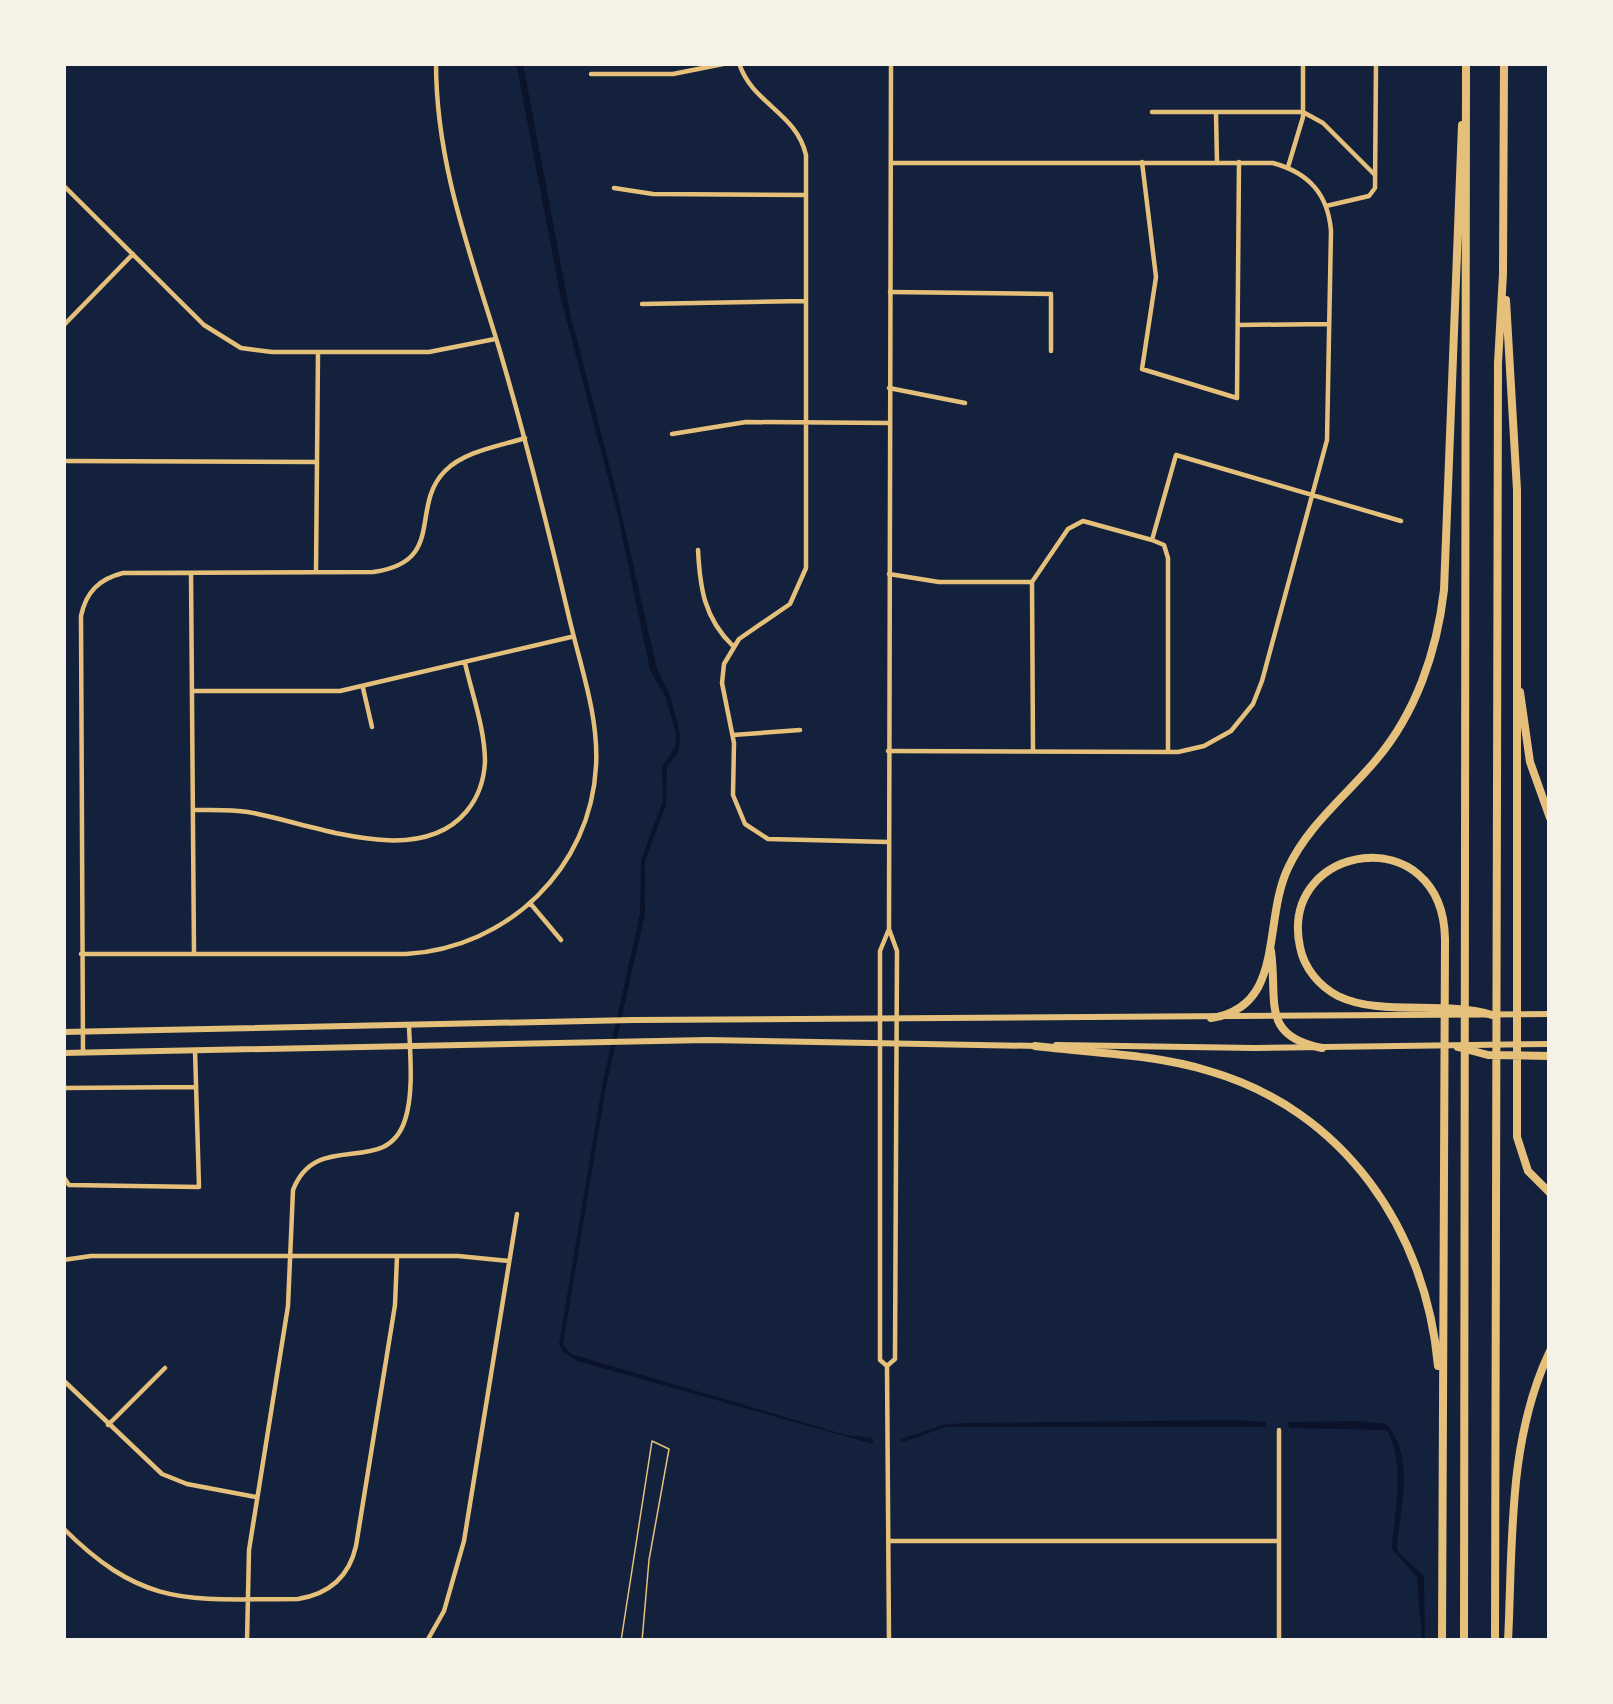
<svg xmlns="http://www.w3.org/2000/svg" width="1613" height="1704" font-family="'PT Sans Narrow',sans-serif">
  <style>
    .water { fill: #0b132b }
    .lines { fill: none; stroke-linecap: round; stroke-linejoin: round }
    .service { stroke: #e5c07b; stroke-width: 1.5 }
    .minor { stroke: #e5c07b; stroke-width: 4.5 }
    .tertiary { stroke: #e5c07b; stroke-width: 4.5 }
    .primary { stroke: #e5c07b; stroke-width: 6 }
    .motorway { stroke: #e5c07b; stroke-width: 8 }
  </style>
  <rect width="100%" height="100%" fill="#14213d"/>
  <path class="water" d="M516,63H523L570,313L618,498L657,669L670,695L680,733L679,751L667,767L666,805L645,861V914L606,1087L563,1344L571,1354L846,1435L873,1438V1444L577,1361L563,1352L559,1344L602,1086L640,913L641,860L663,801L662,767L675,747L676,734L666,698L650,670L618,516L561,299Z
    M1236,1420L1266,1422V1427H946L906,1441L902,1442L901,1439L943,1425L963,1423Z
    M1359,1421L1386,1424C1415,1455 1401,1507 1397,1544L1398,1552L1424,1576L1425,1641H1422L1417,1577L1392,1549C1394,1509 1406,1467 1387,1430L1289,1428L1288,1422Z"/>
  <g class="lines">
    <path class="service" d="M621,1641L652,1441L669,1449L649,1560L642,1641"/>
    <path class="minor" d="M739,63C752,104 796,112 806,155V568L790,604L739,639L724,664L722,683L734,743L733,795L745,824L768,839L888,842
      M591,74H673L728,63
      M1152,112H1303L1323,123L1375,175
      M1216,114L1217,162
      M1142,162L1156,277L1142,369L1237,398L1239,162
      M1288,167L1303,117V63
      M63,185L204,325L241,348L272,352H429L495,339
      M614,188L653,194L806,195
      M1326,206L1369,196L1375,188L1376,63
      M1550,276V531
      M890,292L1051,294V351
      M642,304L804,301
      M1238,325L1328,324
      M63,326L133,254
      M889,388L965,403
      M672,434L746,422L889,423
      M63,461L317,462
      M1152,540L1164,545L1168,558V752
      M698,550C700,588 704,618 733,646
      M316,572L318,352
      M191,573L194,954
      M889,574L939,582H1032L1068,529L1083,521L1152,540L1176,455L1401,521
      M1032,582L1033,751
      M363,688L372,727
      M193,691H340L571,637
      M733,735L800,730
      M888,751L1178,752L1204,746L1231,731L1253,704L1262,681L1327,440L1331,231C1328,194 1309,173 1273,163H892
      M193,810C211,810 230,809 248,812C311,823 417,870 466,812C478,798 484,780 485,762C485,729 472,694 465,663
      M530,903L561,940
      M81,954H406C508,948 591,868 596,766C599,715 579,662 568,613C547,524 525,436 499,348C470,252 436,164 436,63
      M83,1052L81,616C86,592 99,579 123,573L373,572C447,562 409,507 445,471C464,451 500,446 525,438
      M63,1088L196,1087
      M63,1124V1088
      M63,1176L69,1185L199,1187L195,1050
      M63,1260L91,1256H458L509,1261
      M63,1380L162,1474L187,1484L256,1497
      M108,1425L165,1368
      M63,1528C145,1610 191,1599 298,1599C329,1594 349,1577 356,1546L395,1305L397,1257
      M889,1541H1279
      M247,1641L249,1550L288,1306L293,1190C317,1128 386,1179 405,1120C414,1093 410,1054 409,1025
      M427,1641L444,1611L464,1541L517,1214
      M1279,1641V1430"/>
    <path class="tertiary" d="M887,1366L895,1359L897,951L889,929L891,63
      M889,1641L887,1366L880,1360V951L889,929"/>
    <path class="primary" d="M63,1032L633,1020L1550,1014
      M1056,1045L1255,1048L1550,1044
      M63,1053L707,1040L1037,1046"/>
    <path class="motorway" d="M1506,300L1517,490V1137L1528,1171L1550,1193
      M1520,692L1530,762L1550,818
      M1271,951C1278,1001 1260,1036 1322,1048
      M1211,1018C1286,1007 1262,923 1288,868C1308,825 1346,796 1376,760C1416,713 1437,651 1444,590L1462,125
      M1035,1046C1092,1053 1154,1054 1209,1071C1344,1110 1426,1230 1438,1366
      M1458,1047L1488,1055L1550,1056
      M1442,1641L1445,939C1443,818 1278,842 1300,947C1304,968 1319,986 1338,996C1381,1017 1444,1000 1492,1015
      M1464,1641L1466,63
      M1495,1641L1498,363L1503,274L1504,63
      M1508,1641C1513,1544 1507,1441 1550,1351"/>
  </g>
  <rect width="1613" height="1704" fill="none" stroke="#f6f1e7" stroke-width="132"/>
</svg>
